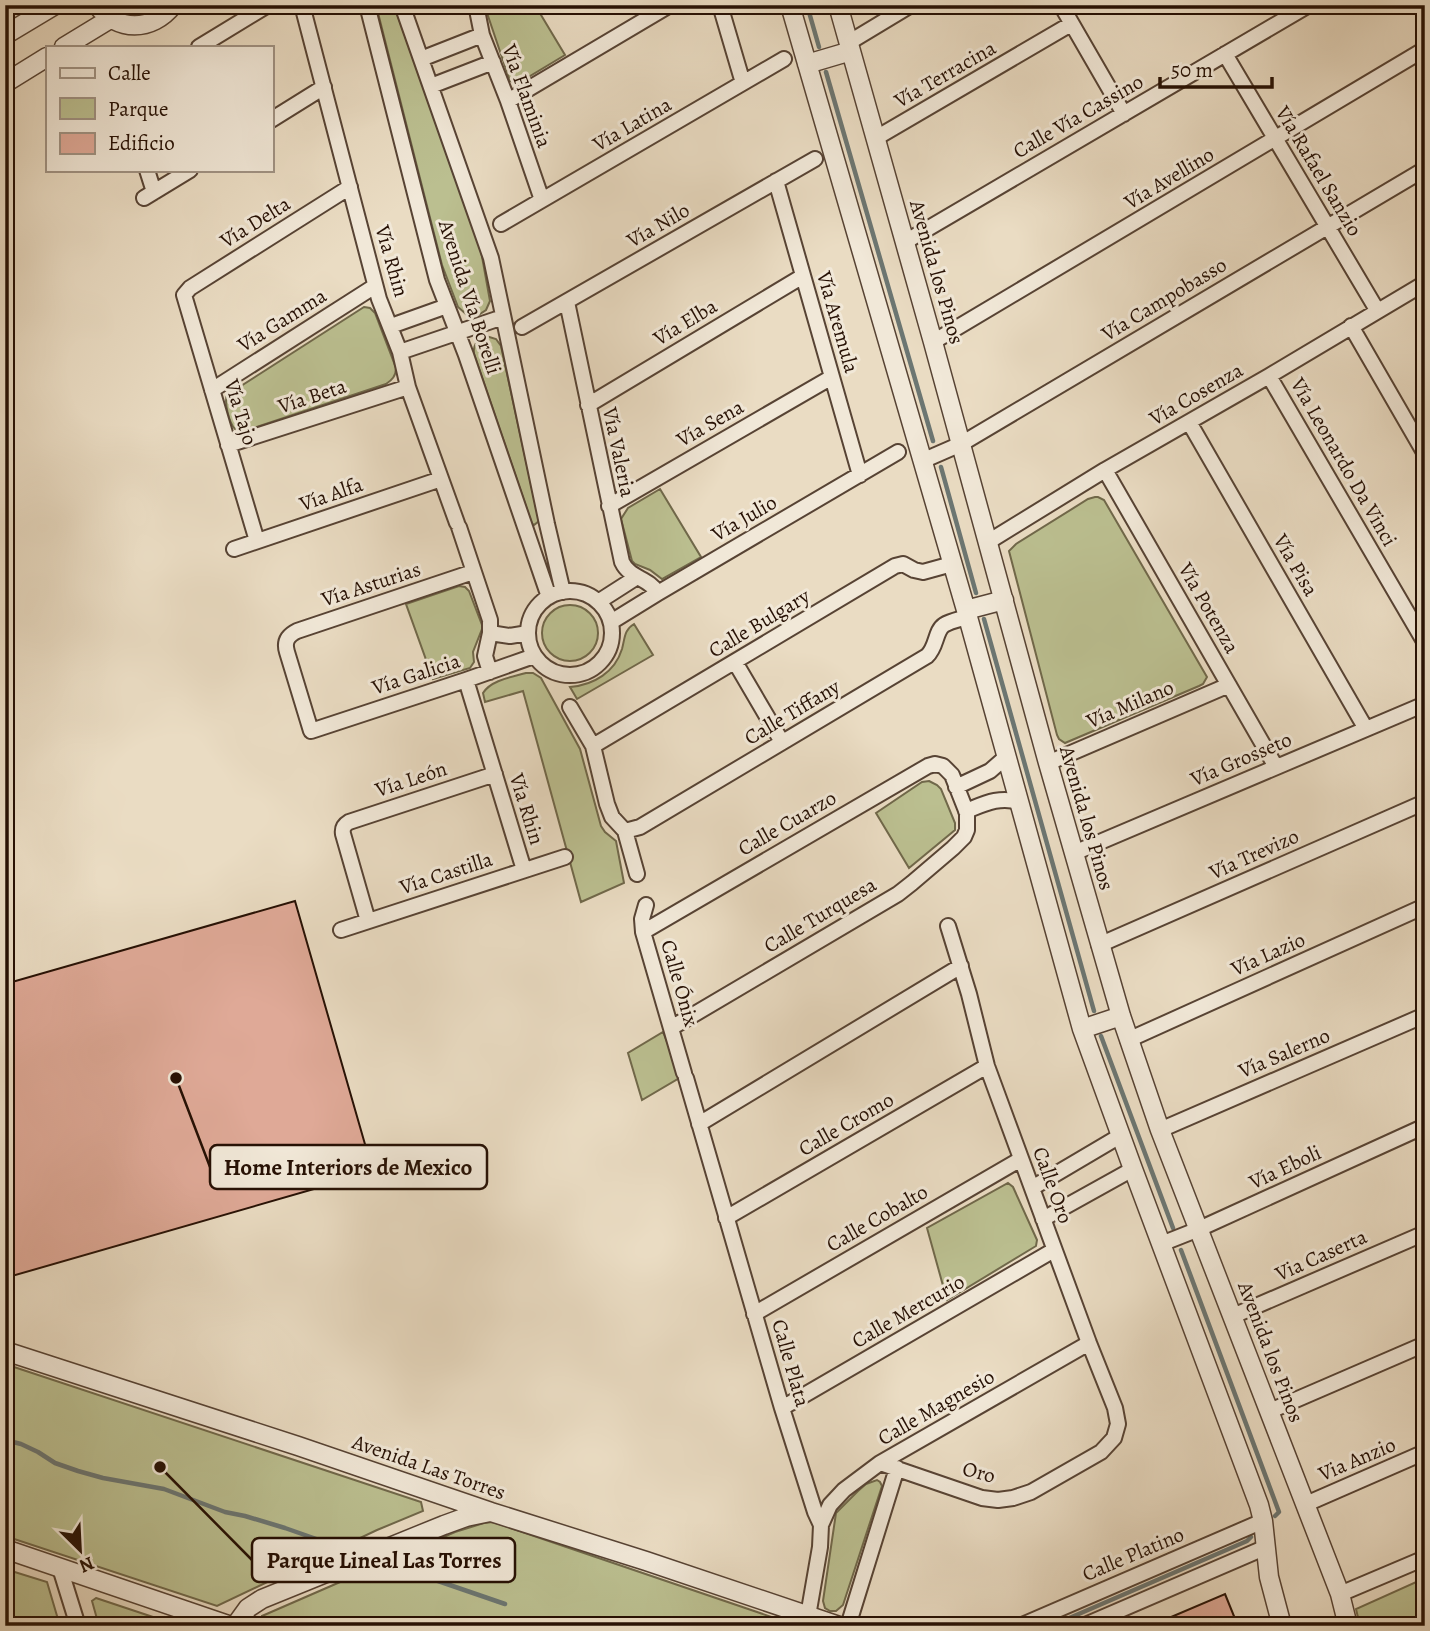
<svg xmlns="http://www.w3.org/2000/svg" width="1430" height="1631" font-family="Alegreya,serif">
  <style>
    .green { fill: #bbbf90; stroke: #70684a; stroke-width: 2 }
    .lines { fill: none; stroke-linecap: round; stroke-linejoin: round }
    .stream { stroke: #6c7672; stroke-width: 4.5 }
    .building { fill: #dfa997; stroke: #261004; stroke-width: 2 }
    .minor-casing { stroke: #574334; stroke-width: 18 }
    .tertiary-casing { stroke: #574334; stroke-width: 21 }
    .minor { stroke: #f1e8d8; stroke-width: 14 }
    .tertiary { stroke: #f1e8d8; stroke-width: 18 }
    .labels { text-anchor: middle; stroke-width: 6; stroke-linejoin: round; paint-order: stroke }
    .street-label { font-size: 21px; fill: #261004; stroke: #f1e8d8 }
    .leader { fill: none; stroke: #261004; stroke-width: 2.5 }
    .callout-dot { fill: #261004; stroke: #f1e8d8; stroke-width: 2.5 }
    .callout { fill: #f1e8d8; stroke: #261004; stroke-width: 2.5 }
    .callout-label { font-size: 23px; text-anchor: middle; font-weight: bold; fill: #261004 }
  </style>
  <rect width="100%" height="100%" fill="#eadcc3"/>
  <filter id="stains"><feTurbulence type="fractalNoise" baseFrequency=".00286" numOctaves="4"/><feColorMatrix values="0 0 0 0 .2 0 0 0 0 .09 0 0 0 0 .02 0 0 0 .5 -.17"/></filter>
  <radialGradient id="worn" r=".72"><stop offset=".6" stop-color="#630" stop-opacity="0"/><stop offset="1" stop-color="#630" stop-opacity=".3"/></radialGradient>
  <path class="green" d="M376,5H394L481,251L490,301L486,310L477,316L467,315L458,307L442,265Z
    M488,5H535L565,55L520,82L516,83L510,81L486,10Z
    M364,307L370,308L375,313L396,368C396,376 392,380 386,384L247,430C242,431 239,432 235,429C229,423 224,402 227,395Z
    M486,336L496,339L501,346L539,521L534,525L532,524L474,354C473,344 477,339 486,336Z
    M660,489L701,557L662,579L650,570L635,564L632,561L621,519L628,508Z
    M1095,497H1098L1104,500L1207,677L1203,684L1199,686L1065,743L1059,739L1057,735L1009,551L1016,544L1088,499Z
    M459,586L465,587L469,591L482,625V629L473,652L474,662L470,668L433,679L406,604Z
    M542 633a28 28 0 1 1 56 0a28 28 0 1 1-56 0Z
    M634,624L653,655L577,699L570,687C594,685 615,672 622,649C625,638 624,630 634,624Z
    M526,673H533L541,678L580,749L601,826L605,832L616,841L624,883L581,902L523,691L485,702L483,693C491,680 512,677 526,673Z
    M929,781L937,785L941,789L955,823V830L909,868L876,813L922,782Z
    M663,1032L681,1077L642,1100L628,1053Z
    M1008,1183L1013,1187L1037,1240L1036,1246L947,1300L927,1228Z
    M5,1364L421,1502L423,1511L377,1530L217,1606L5,1536Z
    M877,1480L880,1482L882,1486L843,1605L836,1611H830L825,1608L823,1601L836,1513L858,1491L866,1484Z
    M493,1522L798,1626H262V1616L455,1532L484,1523Z
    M5,1569L47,1582L60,1626H5Z
    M1425,1578V1626H1360L1356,1609Z
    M96,1598L180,1626H99L92,1601Z"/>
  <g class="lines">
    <path class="stream" d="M807,5L819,47
      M826,72L933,441
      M941,467L976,593
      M984,619L1094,1011
      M1101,1036L1173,1228
      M1181,1250L1279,1512L1275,1516
      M5,1440L21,1444L38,1452L55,1463L78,1471L103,1478L164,1489L225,1512L245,1516L285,1528L359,1554
      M374,1559L505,1604
      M1051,1626L1247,1541L1251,1537"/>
  </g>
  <path class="building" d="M295,901L373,1172L5,1278V984Z
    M1225,1594L1238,1626H1150Z"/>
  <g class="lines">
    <g class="minor-casing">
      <path id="minor" d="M302,5L379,299L400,352L408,387L457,523
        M367,5L437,280L466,355L549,597
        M402,5L491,258L547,524L563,592
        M476,5L482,35L508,101L542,200
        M720,5L743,83
        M1061,5L1124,114
        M848,43L911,5
        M199,47L268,5
        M1225,54L1377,310
        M421,59L482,35
        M431,86L493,62
        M508,101L670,5
        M271,120L324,87
        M876,138L1071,24
        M147,170L154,192
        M776,181L860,475
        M144,198L190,170
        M501,224L784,59
        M905,242L1309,5
        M567,302L622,562C630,579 648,577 658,593
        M391,326L447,306
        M1351,326L1425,454
        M522,327L815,159
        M933,342L1425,49
        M400,352L503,317
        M1269,376L1425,643
        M212,390L375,286
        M588,405L803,276
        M1189,422L1366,729
        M228,445L408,387
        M922,461L961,444L1425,169
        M1105,470L1276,767
        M609,506L832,377
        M459,527L490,620V633L485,656L490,672
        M257,541L184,295L190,288L350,187
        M988,542L1105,470L1269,376L1425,283
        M234,549L441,479
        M473,572L297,631C287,636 284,642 287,652L311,731L466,680L534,656
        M528 633a42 42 0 1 1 84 0a42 42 0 1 1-84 0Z
        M598,602L637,577
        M611,622L658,593L898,452
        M490,633L510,636L528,633
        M735,662L782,742
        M466,680L524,870
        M570,707L593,746L607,804L612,817L625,831L637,874
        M593,746L895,566L903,564L914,570L923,572L952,564
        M1048,763L1229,685
        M956,787L990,771L1006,757
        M966,811C984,804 999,796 1019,802
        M625,831L640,827L927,656C937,647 935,631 944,625C950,621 961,619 967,617
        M1074,853L1425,704
        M646,905L642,919L643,932L684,1073
        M368,921L343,834C342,828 344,825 349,822L495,774
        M341,930L565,857
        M643,932L928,766L935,764L943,766L952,775L967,813V830L964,837L953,848L912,883L898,894L671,1028
        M1099,945L1425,802
        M1128,1040L1425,906
        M686,1078L782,1408L815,1512L821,1525L820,1547L808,1616
        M699,1124L961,966
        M1160,1130L1425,1015
        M1032,1188L1120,1136
        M726,1218L987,1066
        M1043,1219L1133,1169
        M1161,1244L1199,1229L1425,1126
        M754,1314L1021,1159
        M1233,1316L1425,1233
        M782,1408L1054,1250
        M1270,1411L1425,1344
        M880,1463L982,1498L998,1500L1013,1498L1031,1492L1101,1452L1114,1438L1118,1424L1115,1408L1089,1343L987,1066L969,994L948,926
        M1306,1504L1425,1452
        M821,1525L830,1505L844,1490L880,1463L1089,1343
        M60,1568L78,1626
        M1340,1594L1425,1558
        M848,1626L897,1468
        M1020,1626L1263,1521
        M1083,1626L1264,1548"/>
    </g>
    <g class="tertiary-casing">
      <path id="tertiary" d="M97,5C117,32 152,32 173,5
        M790,5L966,610L1082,1029L1133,1169L1259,1505L1263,1521L1269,1577L1282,1626
        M838,5L933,342L1048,763L1121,1016L1160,1130L1340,1594L1348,1626
        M5,35L55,5
        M64,47L110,19
        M807,64L851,51
        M5,83L47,57
        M966,610L1004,600
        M1082,1029L1121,1016
        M5,1351L298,1446L491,1512L646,1561L839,1626
        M5,1549L231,1626
        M235,1626L248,1608L262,1599L444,1525L466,1517L490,1512"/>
    </g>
    <use href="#minor" class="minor"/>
    <use href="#tertiary" class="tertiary"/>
  </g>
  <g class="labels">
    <g class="street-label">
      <text transform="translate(945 74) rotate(-30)" y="7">Vía Terracina</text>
      <text transform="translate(527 96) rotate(70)" y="7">Vía Flaminia</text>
      <text transform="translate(1078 116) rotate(-30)" y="7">Calle Vía Cassino</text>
      <text transform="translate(632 124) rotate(-30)" y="7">Vía Latina</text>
      <text transform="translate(1319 171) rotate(59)" y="7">Vía Rafael Sanzio</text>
      <text transform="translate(1169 178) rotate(-31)" y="7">Vía Avellino</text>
      <text transform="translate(255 222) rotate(-32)" y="7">Vía Delta</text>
      <text transform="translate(658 225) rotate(-30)" y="7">Vía Nilo</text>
      <text transform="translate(392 261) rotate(74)" y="7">Vía Rhin</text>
      <text transform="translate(937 272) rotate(74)" y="7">Avenida los Pinos</text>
      <text transform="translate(470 297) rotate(72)" y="7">Avenida Vía Borelli</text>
      <text transform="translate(1164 299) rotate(-31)" y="7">Vía Campobasso</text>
      <text transform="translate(282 320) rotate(-32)" y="7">Vía Gamma</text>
      <text transform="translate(685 322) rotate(-31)" y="7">Vía Elba</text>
      <text transform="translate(838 322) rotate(74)" y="7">Vía Aremula</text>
      <text transform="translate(1196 394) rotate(-30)" y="7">Vía Cosenza</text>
      <text transform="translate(312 396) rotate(-18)" y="7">Vía Beta</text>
      <text transform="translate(241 412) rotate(73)" y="7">Vía Tajo</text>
      <text transform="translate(710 423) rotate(-30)" y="7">Vía Sena</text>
      <text transform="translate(619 452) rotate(78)" y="7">Vía Valeria</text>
      <text transform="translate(1344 462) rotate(60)" y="7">Vía Leonardo Da Vinci</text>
      <text transform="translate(331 494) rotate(-19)" y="7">Vía Alfa</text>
      <text transform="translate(744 518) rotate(-30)" y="7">Vía Julio</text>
      <text transform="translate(1296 565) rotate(60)" y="7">Vía Pisa</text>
      <text transform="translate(371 584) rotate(-18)" y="7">Vía Asturias</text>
      <text transform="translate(1209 608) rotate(60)" y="7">Vía Potenza</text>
      <text transform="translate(759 623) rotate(-31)" y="7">Calle Bulgary</text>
      <text transform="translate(416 674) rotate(-18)" y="7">Vía Galicia</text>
      <text transform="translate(1130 704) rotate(-23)" y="7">Vía Milano</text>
      <text transform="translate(792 712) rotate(-31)" y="7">Calle Tiffany</text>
      <text transform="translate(1241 759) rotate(-23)" y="7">Vía Grosseto</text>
      <text transform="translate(411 779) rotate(-18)" y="7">Vía León</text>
      <text transform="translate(527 809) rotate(73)" y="7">Vía Rhin</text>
      <text transform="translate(1087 818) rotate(74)" y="7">Avenida los Pinos</text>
      <text transform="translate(787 823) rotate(-30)" y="7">Calle Cuarzo</text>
      <text transform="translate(1254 854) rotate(-24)" y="7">Vía Trevizo</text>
      <text transform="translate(446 873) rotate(-18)" y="7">Vía Castilla</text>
      <text transform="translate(820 915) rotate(-31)" y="7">Calle Turquesa</text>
      <text transform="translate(1268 954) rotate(-24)" y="7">Vía Lazio</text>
      <text transform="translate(680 983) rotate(74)" y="7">Calle Ónix</text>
      <text transform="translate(1284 1053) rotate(-23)" y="7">Vía Salerno</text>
      <text transform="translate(846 1124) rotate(-30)" y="7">Calle Cromo</text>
      <text transform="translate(1285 1167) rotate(-25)" y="7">Vía Eboli</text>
      <text transform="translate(1053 1185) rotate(70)" y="7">Calle Oro</text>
      <text transform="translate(877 1218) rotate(-30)" y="7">Calle Cobalto</text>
      <text transform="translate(1321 1255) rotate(-24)" y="7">Via Caserta</text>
      <text transform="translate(908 1311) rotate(-30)" y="7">Calle Mercurio</text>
      <text transform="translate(1271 1352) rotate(69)" y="7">Avenida los Pinos</text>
      <text transform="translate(791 1363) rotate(74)" y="7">Calle Plata</text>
      <text transform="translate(936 1407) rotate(-30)" y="7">Calle Magnesio</text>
      <text transform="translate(1357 1459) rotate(-23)" y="7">Via Anzio</text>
      <text transform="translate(429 1467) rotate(19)" y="7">Avenida Las Torres</text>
      <text transform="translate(979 1472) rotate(15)" y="7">Oro</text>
      <text transform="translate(1133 1554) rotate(-23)" y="7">Calle Platino</text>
    </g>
  </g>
  <path class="leader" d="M176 1078L210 1167M160 1467L252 1560"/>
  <g class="callout-dot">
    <circle cx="176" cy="1078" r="7"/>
    <circle cx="160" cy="1467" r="7"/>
  </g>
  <g class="callout">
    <rect x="210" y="1145" width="277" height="44" rx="7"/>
    <rect x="252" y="1538" width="263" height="44" rx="7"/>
  </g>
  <g class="callout-label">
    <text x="348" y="1175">Home Interiors de Mexico</text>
    <text x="384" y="1568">Parque Lineal Las Torres</text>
  </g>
  <rect width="1430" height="1631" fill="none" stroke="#eadcc3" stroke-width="28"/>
  <rect x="7" y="7" width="1416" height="1617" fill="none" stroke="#261004" stroke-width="3.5"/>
  <rect x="14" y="14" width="1402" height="1603" fill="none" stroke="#261004" stroke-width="2"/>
  <rect x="46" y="46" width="228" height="126" fill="#f1e8d8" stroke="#a09283" stroke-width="2"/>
  <rect x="60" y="68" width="35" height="10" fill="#f1e8d8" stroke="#a09283" stroke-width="2"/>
  <text x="108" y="80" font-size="21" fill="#261004">Calle</text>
  <rect x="60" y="98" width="35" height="21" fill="#bbbf90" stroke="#a09283" stroke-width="2"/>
  <text x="108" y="116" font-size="21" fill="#261004">Parque</text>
  <rect x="60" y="133" width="35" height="21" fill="#dfa997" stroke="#a09283" stroke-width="2"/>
  <text x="108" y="150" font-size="21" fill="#261004">Edificio</text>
  <g transform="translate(80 1550) rotate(156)" stroke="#f1e8d8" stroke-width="5" paint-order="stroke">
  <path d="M0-5L12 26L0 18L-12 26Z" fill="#261004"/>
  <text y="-10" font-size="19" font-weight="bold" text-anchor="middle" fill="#261004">N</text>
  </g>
  <path d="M1160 77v10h112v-10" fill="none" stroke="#261004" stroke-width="3.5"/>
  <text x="1171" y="77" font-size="21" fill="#261004" stroke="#f1e8d8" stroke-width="5" paint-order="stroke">50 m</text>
  <rect width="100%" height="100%" filter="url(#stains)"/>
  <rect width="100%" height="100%" fill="url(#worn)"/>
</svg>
